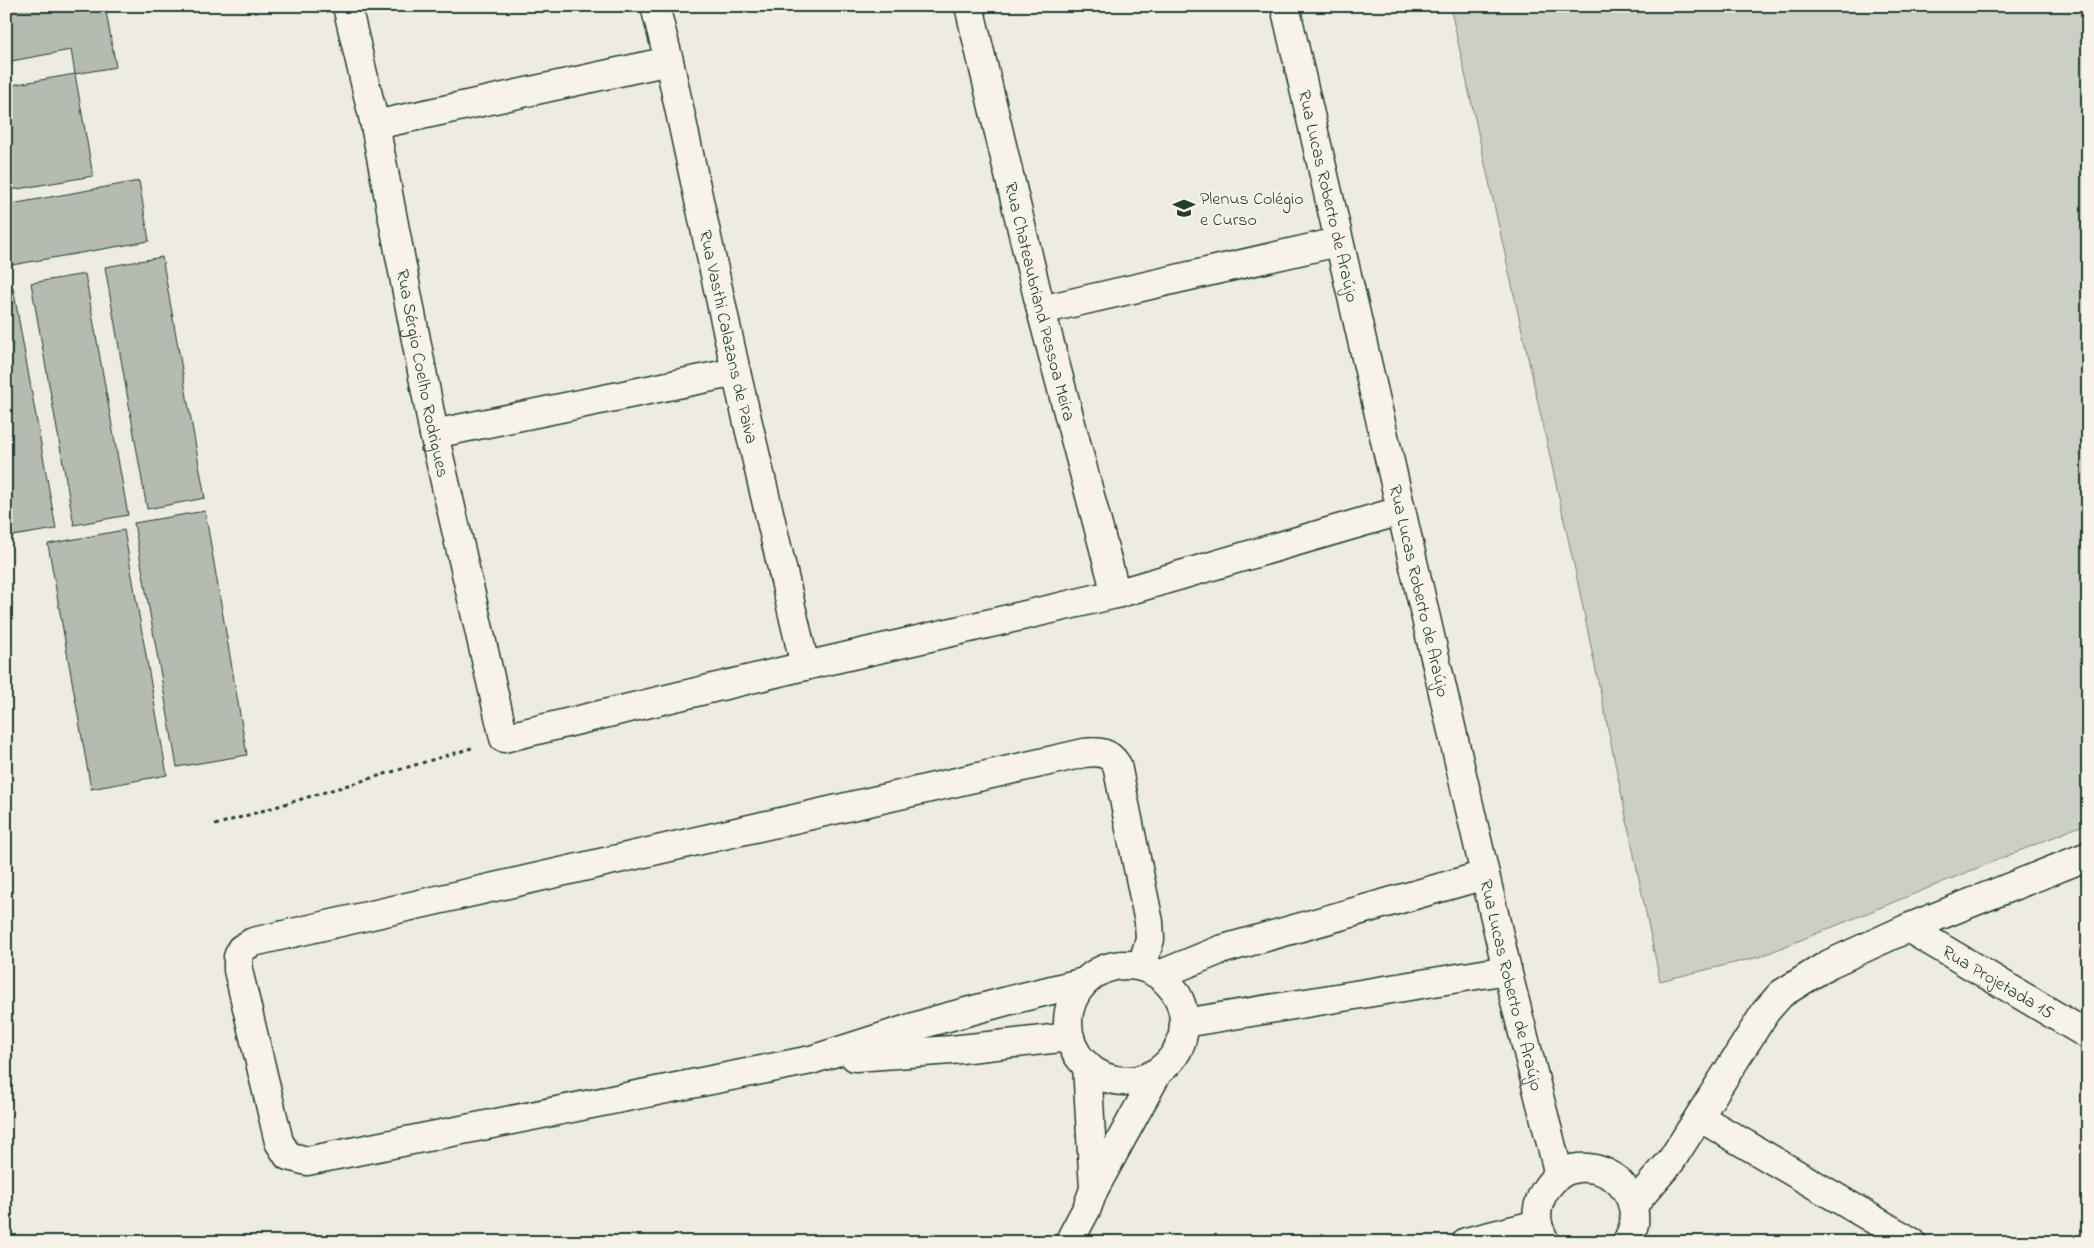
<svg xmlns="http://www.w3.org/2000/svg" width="2094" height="1248" font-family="'Indie Flower',sans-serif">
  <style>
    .green { fill: #cccfc4; stroke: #76867c }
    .building { fill: #b5bbb0; stroke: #1f3d34 }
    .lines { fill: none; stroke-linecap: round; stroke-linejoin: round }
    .minor-casing { stroke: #1f3d34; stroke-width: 31 }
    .path { stroke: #1f3d34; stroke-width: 3; stroke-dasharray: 4 4; stroke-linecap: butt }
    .minor { stroke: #f7f3e8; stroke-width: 28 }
    .labels { text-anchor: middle; stroke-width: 4; stroke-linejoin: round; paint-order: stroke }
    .street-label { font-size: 18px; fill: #1f3d34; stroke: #f7f3e8 }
    .poi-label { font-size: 18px; fill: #1f3d34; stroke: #f7f3e8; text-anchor: start }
  </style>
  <rect width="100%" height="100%" fill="#eeece1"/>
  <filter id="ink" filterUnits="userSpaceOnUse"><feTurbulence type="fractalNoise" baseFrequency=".02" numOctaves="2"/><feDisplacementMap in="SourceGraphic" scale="10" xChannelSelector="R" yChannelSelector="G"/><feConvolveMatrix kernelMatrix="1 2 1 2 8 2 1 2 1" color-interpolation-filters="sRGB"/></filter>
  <g filter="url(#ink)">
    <path class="green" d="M1450,6H2088V823L1759,957L1660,981L1576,574Z"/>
    <path class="building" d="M6,6H105L116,67L75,74L71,50L6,62Z
      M75,74L93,176L6,191V86Z
      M139,181L149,241L6,266V205Z
      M162,257L205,498L147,509L105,267Z
      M85,274L128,515L74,525L31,283Z
      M13,287L56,529L6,537V288Z
      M205,511L247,755L177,767L134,523Z
      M124,530L167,775L91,789L48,544Z"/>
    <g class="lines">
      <g class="minor-casing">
        <g id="minor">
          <path id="s1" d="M347,6L375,125L434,434L504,738L805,666L1116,594L1400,511"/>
          <path id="s2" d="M655,6L669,61L736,372L805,666"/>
          <path id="s3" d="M969,6L1041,310L1116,594"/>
          <path id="s4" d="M1285,6L1507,970L1559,1175"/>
          <path d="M375,125L669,61"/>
          <path d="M1041,310L1338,242"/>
          <path d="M434,434L736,372"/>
          <path id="s5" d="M1908,928L2088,1035"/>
          <circle cx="1126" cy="1023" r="58"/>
          <path d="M1159,975L1220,950L1485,875"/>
          <path d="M1084,982L1007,1001L933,1021L811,1060L307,1161L288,1156L279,1142L238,970V957L241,949L253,942L1084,753C1099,751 1109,752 1117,765L1149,922L1150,939L1142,966"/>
          <path d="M1184,1023L1507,970"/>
          <path d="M855,1057L951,1050L1070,1037"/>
          <path d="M1087,1065L1094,1189"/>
          <path d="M1699,1117L1912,1242"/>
          <path d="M1633,1205L1671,1161L1766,1011L1781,994L1829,964L1908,928L2088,856"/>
          <path d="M1069,1242L1087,1208L1094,1189L1158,1072"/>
          <path d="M1466,1242L1538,1224"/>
          <path d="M1545,1242C1543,1236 1539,1230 1538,1224C1533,1200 1553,1170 1578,1168C1611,1165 1637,1191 1634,1224C1633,1230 1629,1236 1627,1242"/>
        </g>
      </g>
      <path class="path" d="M215,825L475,747"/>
      <use href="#minor" class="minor"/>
    </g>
  </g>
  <defs>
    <g id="school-bare" transform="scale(1.725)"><path d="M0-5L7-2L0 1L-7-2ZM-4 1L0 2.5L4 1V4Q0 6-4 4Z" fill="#1f3d34" stroke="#f7f3e8" stroke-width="2.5" paint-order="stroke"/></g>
  </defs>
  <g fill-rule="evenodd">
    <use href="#school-bare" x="1184" y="208"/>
  </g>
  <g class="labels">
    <g class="street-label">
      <text dy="6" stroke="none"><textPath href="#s4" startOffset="195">Rua Lucas Roberto de Araújo</textPath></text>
      <text dy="6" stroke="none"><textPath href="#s3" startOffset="304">Rua Chateaubriand Pessoa Meira</textPath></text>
      <text dy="6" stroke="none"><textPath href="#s2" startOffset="339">Rua Vasthi Calazans de Paiva</textPath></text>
      <text dy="6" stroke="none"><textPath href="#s1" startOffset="375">Rua Sérgio Coelho Rodrigues</textPath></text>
      <text dy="6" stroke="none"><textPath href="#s4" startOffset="600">Rua Lucas Roberto de Araújo</textPath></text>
      <text dy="6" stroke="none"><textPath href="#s5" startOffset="105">Rua Projetada 15</textPath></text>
      <text dy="6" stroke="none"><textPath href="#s4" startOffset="1005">Rua Lucas Roberto de Araújo</textPath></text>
    </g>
    <g class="poi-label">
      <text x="1200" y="204">Plenus Colégio<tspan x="1200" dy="21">e Curso</tspan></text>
    </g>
  </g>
  <rect width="2094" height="1248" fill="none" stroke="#f7f3e8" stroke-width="25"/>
  <rect x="12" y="12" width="2069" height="1223" fill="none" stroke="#1f3d34" stroke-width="2" filter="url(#ink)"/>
</svg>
